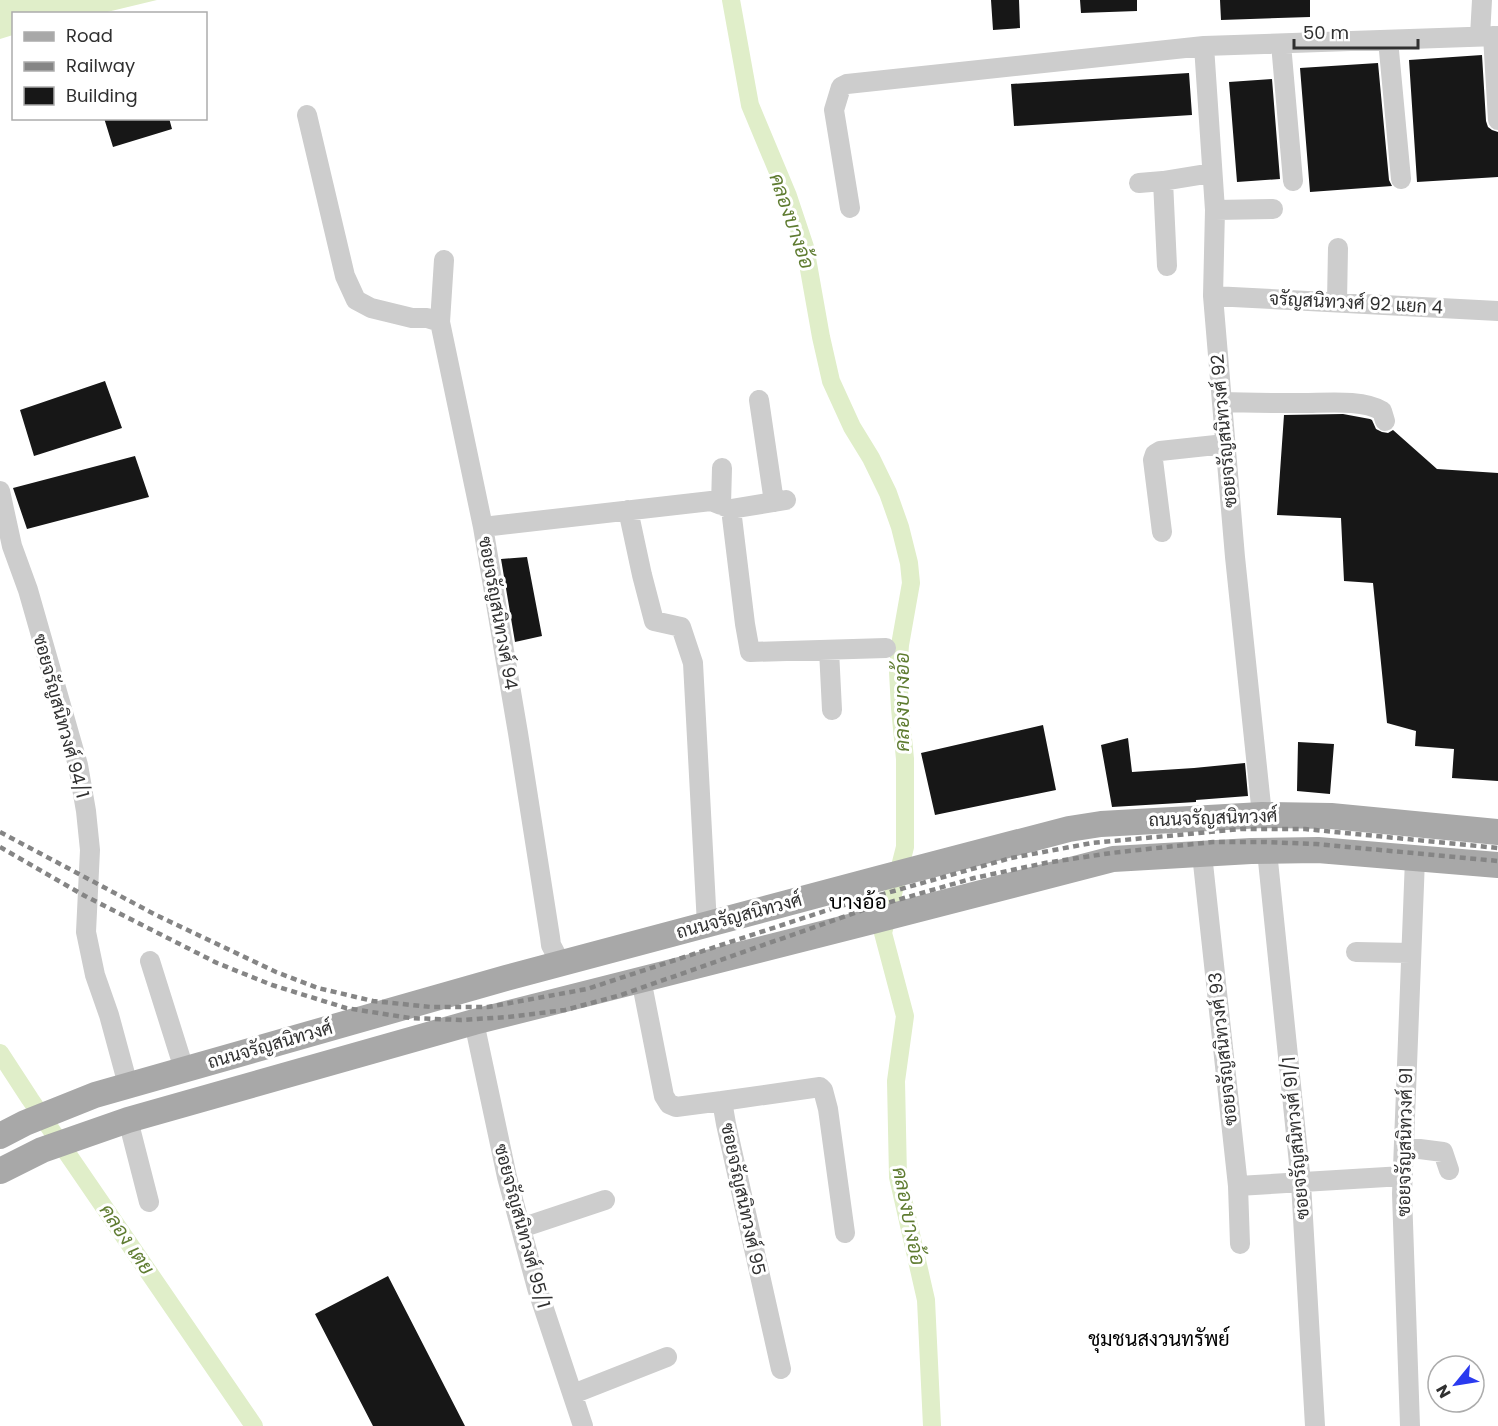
<svg xmlns="http://www.w3.org/2000/svg" width="1498" height="1426" font-family="Poppins,Sarabun,sans-serif">
  <style>
    .water { fill: #e0eec9 }
    .lines { fill: none; stroke-linecap: round; stroke-linejoin: round }
    .canal { stroke: #e0eec9; stroke-width: 18 }
    .building { fill: #171717 }
    .minor { stroke: #cdcdcd; stroke-width: 20 }
    .major { stroke: #a8a8a8; stroke-width: 26 }
    .rail { stroke: #858585; stroke-width: 4.5; stroke-dasharray: 6 4.5; stroke-linecap: butt }
    .labels { text-anchor: middle; stroke-width: 6; stroke-linejoin: round; paint-order: stroke }
    .street-label { font-size: 18px; fill: #303030; stroke: #fff }
    .water-label { font-size: 20px; font-style: italic; fill: #5f7c31; stroke: #fff }
    .neighbourhood-label { font-size: 20px; fill: #000; stroke: #fff }
    .quarter-label { font-size: 21px; fill: #000; stroke: #fff }
  </style>
  <rect width="100%" height="100%" fill="#fff"/>
  <path class="water" d="M0,0H157L103,13L14,14L13,35L0,39Z"/>
  <g class="lines">
    <path class="canal" d="M731,0L750,105L788,196L805,247L821,337L831,381L852,427L871,458L888,493L900,527L909,563L911,583L900,645L898,672L900,708L905,759V847L883,933L905,1016L896,1081L898,1177L926,1300L932,1426
      M0,1053L30,1099L254,1426"/>
  </g>
  <path class="building" d="M991,0H1019L1020,28L993,30Z
    M1080,0H1137V11L1081,13Z
    M1220,0H1310V17L1221,20Z
    M1482,55L1486,121L1488,127L1492,130L1498,132V177L1417,182L1409,60Z
    M1378,63L1389,180L1392,186L1310,192L1300,68Z
    M1189,73L1192,115L1014,126L1011,84Z
    M1272,79L1280,179L1237,182L1229,82Z
    M104,118H169L172,129L113,147Z
    M105,381L122,428L34,456L20,410Z
    M1343,414L1370,419L1372,420L1376,429L1382,432L1388,433L1393,430L1437,469L1498,473V781L1452,778L1454,749L1415,746L1416,731L1387,723L1373,583L1344,581L1341,518L1277,515L1284,415Z
    M135,456L149,497L27,529L13,488Z
    M527,557L542,636L515,642L501,559Z
    M1043,725L1056,790L935,815L921,753Z
    M1128,738L1132,772L1194,768L1245,763L1248,796L1196,800V802L1112,807L1101,745Z
    M1298,742L1334,744L1330,794L1297,791Z
    M388,1276L465,1426H373L315,1314Z"/>
  <g class="lines">
    <path class="minor" d="M1480,36L1482,0
      M1493,36L1498,120
      M1388,40L1401,179
      M1281,44L1293,181
      M1204,46L1215,210L1213,296L1235,557L1262,815
      M307,115L345,276L356,300L371,308L412,318H427L440,322
      M1163,181L1167,266
      M1139,183L1163,181L1212,173
      M850,208L834,110L841,87L847,84L1204,46L1498,36
      M1215,210L1273,209
      M444,260L440,322L483,527L518,733L550,937L551,945L561,964
      M1213,296L1498,311
      M1337,302L1338,248
      M759,400L774,502
      M1222,402C1249,403 1276,403 1303,403C1325,403 1363,399 1382,411L1385,421
      M0,491L12,546L28,590L78,765L86,811L90,850L86,932L95,975L109,1015L128,1085
      M721,505L722,468
      M731,509L745,624L750,652L886,648
      M628,510L642,575L654,621L681,627L693,663L707,925
      M483,527L711,501L731,509L786,500
      M1162,532L1153,460L1155,454L1160,451L1225,444
      M829,650L832,710
      M1267,851L1301,1183L1315,1426
      M1202,854L1238,1186L1240,1244
      M1356,952L1411,953
      M150,961L184,1069
      M641,979L664,1096L669,1104L676,1107L722,1101L726,1124L781,1369
      M474,1022L507,1177L537,1288L583,1426
      M722,1101L820,1087L823,1090L828,1109L845,1233
      M128,1120L149,1202
      M1404,1147L1443,1152L1449,1170
      M1238,1186L1403,1176
      M521,1228L605,1200
      M573,1394L667,1357
      M1410,1426L1402,1194L1415,859"/>
    <path class="major" d="M0,1136L25,1123L95,1095L506,978L881,878L1069,829L1101,824L1262,815L1331,816L1498,832
      M0,1171L42,1150L128,1120L474,1022L873,921L1113,859L1251,851L1318,850L1498,865"/>
    <path class="rail" d="M0,832L156,915L276,972L318,988L373,1001L431,1007H488L587,989L837,907L1011,858L1092,843L1241,829H1305L1498,848
      M0,847L85,896L217,963L272,985L346,1008L410,1018L461,1020L508,1017L565,1010L621,995L866,909L974,878L1045,863L1111,853L1213,842H1264L1316,844L1498,861"/>
  </g>
  <g class="labels">
    <g class="street-label">
      <text transform="translate(1356 303) rotate(3)" y="6">จรัญสนิทวงศ์ 92 แยก 4</text>
      <text transform="translate(1224 431) rotate(-95)" y="6">ซอยจรัญสนิทวงศ์ 92</text>
      <text transform="translate(498 613) rotate(80)" y="6">ซอยจรัญสนิทวงศ์ 94</text>
      <text transform="translate(61 716) rotate(75)" y="6">ซอยจรัญสนิทวงศ์ 94/1</text>
      <text transform="translate(1213 818) rotate(-2)" y="6">ถนนจรัญสนิทวงศ์</text>
      <text transform="translate(739 916) rotate(-15)" y="6">ถนนจรัญสนิทวงศ์</text>
      <text transform="translate(270 1045) rotate(-16)" y="6">ถนนจรัญสนิทวงศ์</text>
      <text transform="translate(1223 1049) rotate(-96)" y="6">ซอยจรัญสนิทวงศ์ 93</text>
      <text transform="translate(1296 1138) rotate(-95)" y="6">ซอยจรัญสนิทวงศ์ 91/1</text>
      <text transform="translate(1405 1142) rotate(-89)" y="6">ซอยจรัญสนิทวงศ์ 91</text>
      <text transform="translate(743 1199) rotate(78)" y="6">ซอยจรัญสนิทวงศ์ 95</text>
      <text transform="translate(522 1226) rotate(75)" y="6">ซอยจรัญสนิทวงศ์ 95/1</text>
    </g>
    <g class="water-label">
      <text transform="translate(792 221) rotate(71)" y="7">คลองบางอ้อ</text>
      <text transform="translate(902 702) rotate(-90)" y="7">คลองบางอ้อ</text>
      <text transform="translate(909 1216) rotate(79)" y="7">คลองบางอ้อ</text>
      <text transform="translate(127 1239) rotate(56)" y="7">คลอง เตย</text>
    </g>
    <g class="neighbourhood-label">
      <text x="1159" y="1346">ชุมชนสงวนทรัพย์</text>
    </g>
    <g class="quarter-label">
      <text x="858" y="909">บางอ้อ</text>
    </g>
  </g>
  <rect x="12" y="12" width="195" height="108" fill="#ffffff" stroke="#acacac" stroke-width="1.5"/>
  <rect x="24" y="32" width="30" height="9" fill="#a8a8a8" stroke="#acacac" stroke-width="1.5"/>
  <text x="66" y="42" font-size="18" fill="#303030">Road</text>
  <rect x="24" y="62" width="30" height="9" fill="#858585" stroke="#acacac" stroke-width="1.5"/>
  <text x="66" y="72" font-size="18" fill="#303030">Railway</text>
  <rect x="24" y="87" width="30" height="18" fill="#171717" stroke="#acacac" stroke-width="1.5"/>
  <text x="66" y="102" font-size="18" fill="#303030">Building</text>
  <g transform="translate(1456 1384) rotate(240)"><circle r="28" fill="#ffffff" stroke="#acacac" stroke-width="1.5"/>
  <path d="M0-4.5L10 22L0 15L-10 22Z" fill="#2a3aef"/>
  <text y="-9" font-size="16" font-weight="bold" text-anchor="middle" fill="#303030">N</text>
  </g>
  <path d="M1294 39v9h124v-9" fill="none" stroke="#303030" stroke-width="3"/>
  <text x="1303" y="39" font-size="18" fill="#303030" stroke="#ffffff" stroke-width="4.5" paint-order="stroke">50 m</text>
</svg>
